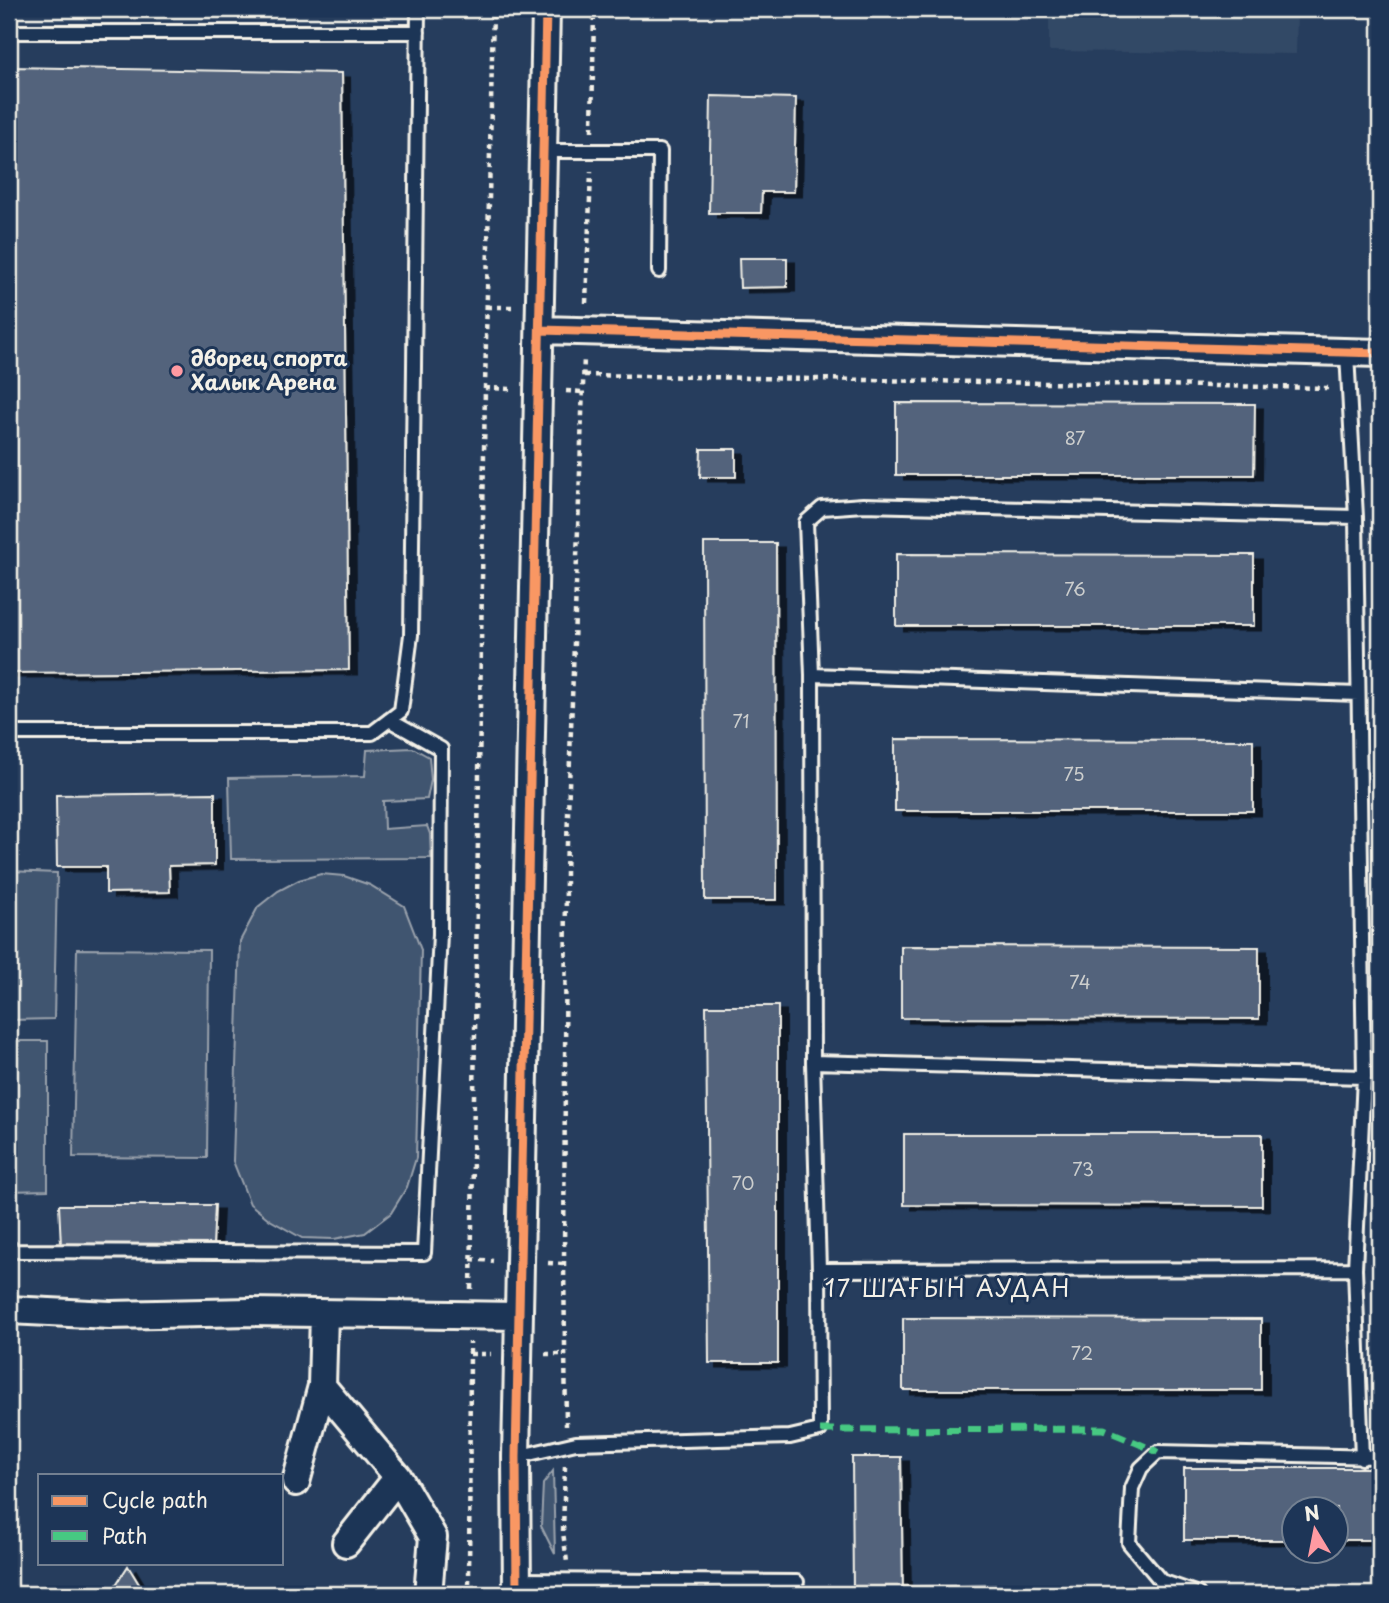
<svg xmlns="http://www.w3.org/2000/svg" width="1389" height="1603" font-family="'Playpen Sans',sans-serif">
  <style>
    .built { fill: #334966 }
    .green { fill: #40546f; stroke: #9aa2ac; stroke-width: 2 }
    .building { fill: #52647b; stroke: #f4f1e8; stroke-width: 2; filter: url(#shadow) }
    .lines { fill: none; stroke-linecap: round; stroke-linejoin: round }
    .lane-casing { stroke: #f4f1e8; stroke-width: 18 }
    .street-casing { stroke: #f4f1e8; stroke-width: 32 }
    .path { stroke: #f4f1e8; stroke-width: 4.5; stroke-dasharray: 5 5; stroke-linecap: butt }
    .lane { stroke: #1d3557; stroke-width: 12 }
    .street { stroke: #1d3557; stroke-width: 26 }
    .quiet { stroke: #46c982; stroke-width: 7; stroke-dasharray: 14 7; stroke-linecap: butt }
    .cycleway-casing { stroke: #1d3557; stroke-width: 13 }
    .cycleway { stroke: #f99763; stroke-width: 9 }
    .poi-dot { fill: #ff9aa2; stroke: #1d3557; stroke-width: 2.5 }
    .labels { text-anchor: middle; stroke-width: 6; stroke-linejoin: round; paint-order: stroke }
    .number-label { font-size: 18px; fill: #cccecd }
    .poi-label { font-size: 21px; font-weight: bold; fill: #f4f1e8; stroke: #1d3557; text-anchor: start }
    .neighbourhood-label { font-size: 23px; letter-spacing: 2px; fill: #f4f1e8; stroke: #1d3557 }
  </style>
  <defs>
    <filter id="shadow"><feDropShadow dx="8" dy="4.5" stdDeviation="0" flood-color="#0009"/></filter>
  </defs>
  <rect width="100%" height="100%" fill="#263d5d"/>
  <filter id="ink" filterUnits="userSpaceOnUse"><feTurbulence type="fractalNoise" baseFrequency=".0143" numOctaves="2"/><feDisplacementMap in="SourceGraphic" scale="14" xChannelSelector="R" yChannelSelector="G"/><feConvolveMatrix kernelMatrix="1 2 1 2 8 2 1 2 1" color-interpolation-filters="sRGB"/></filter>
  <g filter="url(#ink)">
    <path class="built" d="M1049,9H1297L1296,54L1049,51Z"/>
    <path class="green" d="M413,748L429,757L431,780L427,799L383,801L384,829L427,826L430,834L431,858L231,859L229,778L365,776L367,750Z
      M9,871L57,873L54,1019L9,1020Z
      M321,874L344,876L370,885L404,906L421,950L416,1158L407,1187L391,1213L365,1233L334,1239L302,1238L270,1220L250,1204L233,1161L240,941L258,907L278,891L299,880Z
      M77,949L209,950L207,1158L73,1157Z
      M9,1041H48V1190L9,1191Z
      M553,1471L555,1554L541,1526L543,1484Z"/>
    <path class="building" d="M748,9H840V12L748,11Z
      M1197,9H1264V11Z
      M9,67L342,73L349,670L9,673Z
      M711,96L796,98L794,192H762L761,213H709Z
      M739,258H787V287L740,288Z
      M896,403L1255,404L1254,475H896Z
      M701,449H736V477H700Z
      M704,543H776L777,900H705Z
      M896,554L1254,555V626H896Z
      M895,739L1253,740V811H895Z
      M215,793V865L169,866L170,892L106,893V867H57L56,795Z
      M901,946L1259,947V1019L901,1018Z
      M706,1006H778V1363H709Z
      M904,1134H1262V1206L904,1205Z
      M59,1205H215L213,1245H61Z
      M903,1318L1261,1319V1390H903Z
      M852,1457H901L903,1594H853Z
      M1184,1468H1380V1540H1336V1508H1294V1540H1184Z
      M128,1566L145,1594H110Z
      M1002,1585L1003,1594H903V1587Z"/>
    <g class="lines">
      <g class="lane-casing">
        <path id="lane" d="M9,32H418
          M543,151H660L659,271
          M1347,354L1356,517L1364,1077L1355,1269L1362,1458
          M812,675L1358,694
          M9,733H372L401,711L411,635L418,9
          M813,1062L1364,1077
          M9,1247L15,1251L424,1253L440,934L441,749L389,720
          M819,1270L1355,1269
          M516,1457L576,1443L790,1437L820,1430L819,1270L813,1062L812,675L806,522L822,508L863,505L1356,517
          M517,1580L797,1582
          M1198,1594L1161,1581L1129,1543L1132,1488L1141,1468L1158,1452L1380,1457"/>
      </g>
      <g class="street-casing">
        <path id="street" d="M540,330L1380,353
          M9,1310L110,1315L251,1312L519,1316
          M322,1386L398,1477L346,1543
          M398,1477L433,1537L428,1594
          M296,1482L322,1386L324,1314
          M517,1594L516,1457L546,9"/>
      </g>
      <path class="path" d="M592,131L594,9
        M586,303L591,172
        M487,307H514
        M584,375L1328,388
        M485,388L512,389
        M566,391L583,392
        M471,1259L493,1261
        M548,1263L564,1264
        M471,1289L485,388L493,9
        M470,1354H491
        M545,1354H567
        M566,1426L564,1264L566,872L584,357
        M565,1466L563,1532L567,1562
        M469,1594L470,1342"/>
      <use href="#lane" class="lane"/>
      <use href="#street" class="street"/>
      <path class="quiet" d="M820,1430L1104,1429L1158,1452"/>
      <g class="cycleway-casing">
        <path id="cycleway" d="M540,330L1380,353
          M517,1594L516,1457L546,9"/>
      </g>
      <use href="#cycleway" class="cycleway"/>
    </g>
  </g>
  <circle class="poi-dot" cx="177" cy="371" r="7"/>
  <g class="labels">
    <g class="number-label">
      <text x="1075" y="445">87</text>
      <text x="1075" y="596">76</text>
      <text x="741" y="728">71</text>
      <text x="1074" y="781">75</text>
      <text x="1080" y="989">74</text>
      <text x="1083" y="1176">73</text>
      <text x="743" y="1190">70</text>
      <text x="1082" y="1360">72</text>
    </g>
    <g class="poi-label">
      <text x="191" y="366">дворец спорта<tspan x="191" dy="24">Халык Арена</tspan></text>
    </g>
    <g class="neighbourhood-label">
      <text x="948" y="1297">17 ШАҒЫН АУДАН</text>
    </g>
  </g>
  <rect width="1389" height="1603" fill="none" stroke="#1d3557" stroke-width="35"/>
  <rect x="18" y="18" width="1354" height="1568" fill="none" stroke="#f4f1e8" stroke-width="2.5" filter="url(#ink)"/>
  <rect x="38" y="1474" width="245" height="91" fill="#1d3557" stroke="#738091" stroke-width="2"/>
  <rect x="52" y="1496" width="35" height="10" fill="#f99763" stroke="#738091" stroke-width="2"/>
  <text x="102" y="1508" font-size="21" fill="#f4f1e8">Cycle path</text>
  <rect x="52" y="1531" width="35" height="10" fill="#46c982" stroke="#738091" stroke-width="2"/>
  <text x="102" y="1544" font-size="21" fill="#f4f1e8">Path</text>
  <g transform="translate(1315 1530) rotate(350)"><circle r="33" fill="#1d3557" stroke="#738091" stroke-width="2"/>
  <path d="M0-5L12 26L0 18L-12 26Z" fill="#ff9aa2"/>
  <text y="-10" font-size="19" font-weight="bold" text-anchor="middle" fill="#f4f1e8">N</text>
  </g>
</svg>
